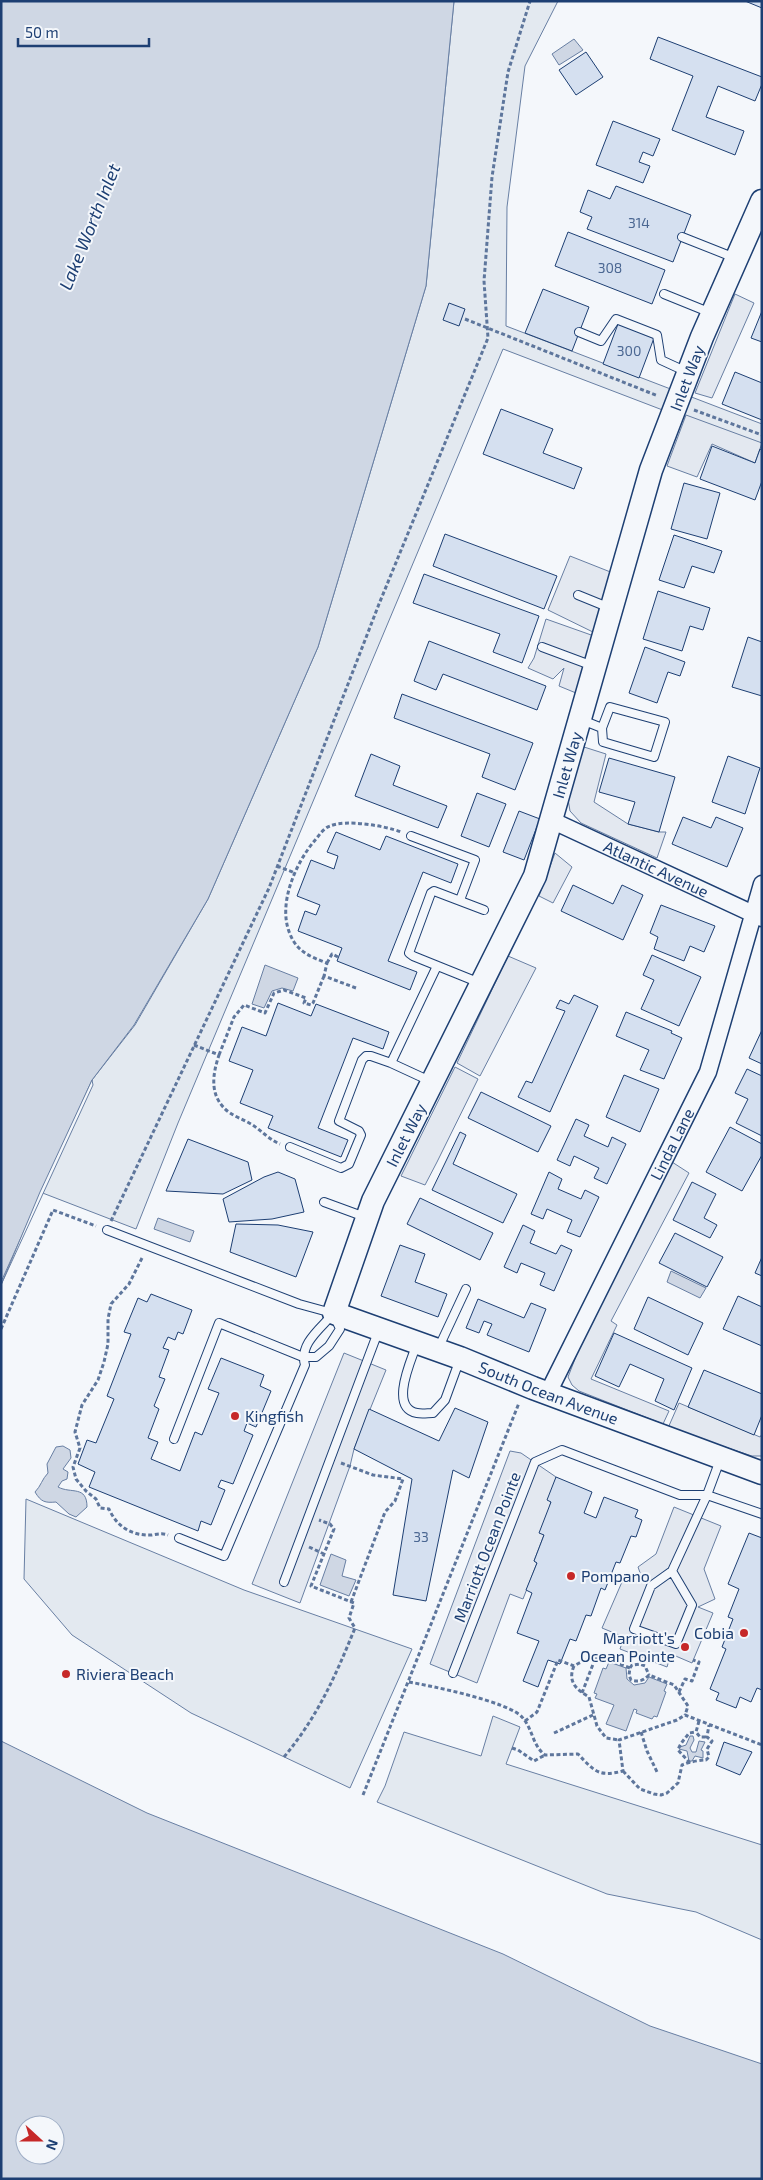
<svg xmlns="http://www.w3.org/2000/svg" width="763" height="2180" font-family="'Exo 2',sans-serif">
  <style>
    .green { fill: #e3e9f0; stroke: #687fa3 }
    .parking { fill: #e3e8f0; stroke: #687fa3 }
    .water { fill: #cfd7e4; stroke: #687fa3; fill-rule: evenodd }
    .pier { fill: #f4f7fb; stroke: #687fa3 }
    .building { fill: #d5e0f0; stroke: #1d3f73 }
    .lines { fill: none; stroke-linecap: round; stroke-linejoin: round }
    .lane-casing { stroke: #1d3f73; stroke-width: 10 }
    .street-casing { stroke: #1d3f73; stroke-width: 19 }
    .secondary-casing { stroke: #1d3f73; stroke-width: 25 }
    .path { stroke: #5e769c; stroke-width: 3; stroke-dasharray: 4 2.5; stroke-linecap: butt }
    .lane { stroke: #f4f7fb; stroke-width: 8 }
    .street { stroke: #f4f7fb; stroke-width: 16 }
    .secondary { stroke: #f4f7fb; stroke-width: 22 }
    .poi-dot { fill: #c62828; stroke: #f4f7fb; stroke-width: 2 }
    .labels { text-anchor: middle; stroke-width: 4; stroke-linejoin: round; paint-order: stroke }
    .number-label { font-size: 14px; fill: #4b6792 }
    .street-label { font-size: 16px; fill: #1d3f73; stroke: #f4f7fb }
    .poi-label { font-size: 16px; fill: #1d3f73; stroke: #f4f7fb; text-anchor: start }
    .water-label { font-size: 18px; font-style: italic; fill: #1d3f73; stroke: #f4f7fb }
  </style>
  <rect width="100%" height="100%" fill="#f4f7fb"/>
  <path class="green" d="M454,1H558L525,66L507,207L506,326L762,424V448L503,349L178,1123L136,1229L40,1192L92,1080L135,1025L208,899L318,647L426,286Z
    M26,1499L244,1590L412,1649L350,1788L191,1713L72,1635L24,1579Z
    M493,1716L520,1727L506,1764L762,1845V1940L696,1912L607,1894L377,1802L385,1786L404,1732L481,1756Z"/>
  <path class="parking" d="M735,294L754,303L712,398L695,393Z
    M686,415L762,443L755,463L712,444L697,477L667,466Z
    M570,556L613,573L597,634L548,610Z
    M546,619L594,636L576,693L559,686L564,668L553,679L528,668L534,658Z
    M584,747L606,754L594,802L628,824L659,832H666L657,858L581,823L570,811L568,799Z
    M555,853L572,867L553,903L539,896Z
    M508,956L536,968L480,1076L457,1063Z
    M455,1067L478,1079L437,1162L425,1185L401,1176Z
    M672,1162L689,1173L611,1321L617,1325L591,1379L669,1411L663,1424L579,1391L572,1385L568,1377L582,1341Z
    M344,1353L386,1370L354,1449L350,1466L300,1603L252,1584Z
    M679,1403L760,1437L762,1434V1456H752L668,1428Z
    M510,1451L521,1453L556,1477L544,1535L534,1561L537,1563L523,1599L510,1594L477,1683L430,1664Z
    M674,1507L721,1526L704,1569L715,1599L698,1607L713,1613L692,1663L671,1654L667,1667L620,1649L624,1637L602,1628L625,1575L643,1581L638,1567L656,1554Z"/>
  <path class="water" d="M1,1H454L426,286L318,647L208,899L134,1025L92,1080L1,1282Z
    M574,39L583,50L559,65L552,54Z
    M265,965L298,978L293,991L282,988L272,991L264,1008L252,1004Z
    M158,1218L194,1231L190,1242L154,1229Z
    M671,1271L706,1288L700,1298L667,1282Z
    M63,1446L70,1450L71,1458L63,1469L68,1472L67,1479L62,1481L58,1487C71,1494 87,1485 87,1507L76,1517L69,1514L56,1502C45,1503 41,1502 35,1492C41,1486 42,1479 48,1473L47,1464L56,1447Z
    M331,1554L346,1560L342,1576L356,1580L349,1596L320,1585Z
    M609,1662L626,1668L627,1679L634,1685L645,1683L649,1677L667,1684L664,1691L666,1692L657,1717L654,1716L652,1719L636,1713L637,1710L634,1709L626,1731L606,1724L614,1705L595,1698L597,1694L594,1693L603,1668L606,1669Z
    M690,1736H693L694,1740L690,1748L692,1752H696L699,1741L705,1742L701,1750L703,1751V1758L695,1756L692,1761H689L687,1751L679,1749L680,1747L686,1745Z
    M1,1741L147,1813L503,1954L650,2026L762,2064V2179H1ZM25,2125H55V2155H25Z"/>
  <path class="pier" d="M92,1080L93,1085L1,1285L40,1192Z"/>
  <path class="building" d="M745,1H762V8Z
    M658,37L762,77V84L755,101L718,86L706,117L744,131L735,155L672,130L693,76L650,59Z
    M586,52L603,77L576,95L559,70Z
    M613,121L660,139L653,156L643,152L639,162L650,166L643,183L596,165Z
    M616,186L691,215L673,262L587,229L592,217L580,212L588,190L610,199Z
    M568,232L665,270L652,304L555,266Z
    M543,289L589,307L572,351L525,333Z
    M449,303L465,309L459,326L443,320Z
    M762,311V342L751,338Z
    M618,324L654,338L639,378L603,364Z
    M735,372L762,383V420L722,404Z
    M501,409L553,429L543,453L582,468L574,489L483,454Z
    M712,446L755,463L760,449L762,450V481L755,500L700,479Z
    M684,483L720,493L707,539L671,529Z
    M445,534L557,576L544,609L433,566Z
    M674,535L722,551L714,573L692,566L684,588L659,580Z
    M424,574L539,616L522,663L493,652L500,634L413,603Z
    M658,591L710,608L703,630L690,626L682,651L643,639Z
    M748,637L762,642V696L732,687Z
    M429,641L546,686L537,710L443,674L436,690L414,681Z
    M645,647L685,662L680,676L668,672L657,703L629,693Z
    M402,694L533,743L515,790L482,777L490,754L394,718Z
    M371,754L400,766L393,785L447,806L438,828L355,796Z
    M728,756L760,768L745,814L712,802Z
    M609,758L675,777L659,832L628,824L635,802L599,792Z
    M477,793L506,804L489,847L461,836Z
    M519,811L540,819L524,860L503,852Z
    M683,817L711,828L716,817L743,828L727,867L672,844Z
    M336,832L380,850L386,836L458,864L451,883L423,872L388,961L417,972L410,990L337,961L342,948L298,931L305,911L316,915L320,905L297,896L311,860L334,869L338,856L327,852Z
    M573,885L613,904L622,885L643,895L623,940L561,911Z
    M661,905L715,926L704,952L690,946L684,961L654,949L658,937L650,933Z
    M652,955L701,977L679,1026L641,1009L654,980L643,975Z
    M574,995L598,1006L550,1112L518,1097L526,1081L532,1083L565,1011L556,1008L560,1000L569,1004Z
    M278,1003L311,1016L316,1004L389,1032L383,1049L353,1038L318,1128L348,1140L341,1157L268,1128L273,1116L240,1103L253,1070L229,1061L242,1027L266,1036Z
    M626,1012L672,1031L671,1033L682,1038L664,1079L640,1070L649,1050L616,1036Z
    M762,1030V1064L749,1058Z
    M747,1069L762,1076V1136L736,1123L748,1099L735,1093Z
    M624,1075L659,1089L640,1132L606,1117Z
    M481,1092L551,1126L538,1152L468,1118Z
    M576,1119L589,1125L584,1136L608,1147L612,1137L626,1144L607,1184L594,1178L599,1168L574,1156L570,1166L557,1160Z
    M730,1127L762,1144V1155L742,1191L706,1172Z
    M460,1132L466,1135L453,1164L517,1194L503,1223L432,1190Z
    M188,1139L248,1162L252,1180L223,1194L166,1191Z
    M278,1172L295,1179L304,1212L272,1219L229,1222L223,1199L264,1177Z
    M549,1172L562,1179L558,1189L581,1199L585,1190L599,1197L580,1237L567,1232L572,1220L547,1209L543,1219L531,1214Z
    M692,1182L716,1194L704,1218L717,1225L710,1238L673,1220Z
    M420,1198L493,1233L480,1260L407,1224Z
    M236,1224L278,1225L313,1232L296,1277L230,1252Z
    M523,1225L535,1231L530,1243L556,1254L561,1245L572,1250L554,1291L540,1285L545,1273L521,1263L517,1273L504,1267Z
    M675,1233L723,1257L707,1287L659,1263Z
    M400,1245L425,1254L415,1282L447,1294L438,1317L381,1296Z
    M762,1257V1276L755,1273Z
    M151,1294L192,1310L183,1334L178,1332L175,1340L168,1337L163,1348L169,1350L159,1377L165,1379L154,1406L159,1409L148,1438L158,1442L151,1459L180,1471L195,1432L202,1435L219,1393L208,1389L221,1358L264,1375L260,1386L271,1391L256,1427L247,1423L244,1431L253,1435L233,1484L221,1480L218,1487L225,1490L211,1525L201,1521L198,1531L89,1487L95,1472L78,1464L87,1440L96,1443L114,1399L107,1396L131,1334L124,1332L138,1298L147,1302Z
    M738,1296L762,1307V1346L723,1329Z
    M648,1297L703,1323L688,1355L634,1329Z
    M478,1299L524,1318L531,1303L546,1309L529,1352L487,1335L492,1324L484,1321L479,1333L466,1328Z
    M614,1333L692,1368L674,1410L655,1401L664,1379L630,1364L619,1387L595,1376Z
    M704,1370L762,1394V1415L754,1435L688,1407Z
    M455,1408L488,1422L469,1478L453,1470L426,1601L393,1595L412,1479L354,1449L369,1409L439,1441Z
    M556,1477L592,1492L584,1513L596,1518L604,1497L638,1510L635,1517L642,1520L636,1537L631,1536L620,1563L616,1562L605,1590L601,1588L591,1616L586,1615L576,1641L570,1639L560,1664L548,1660L538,1687L523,1681L539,1641L517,1633L532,1593L526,1590L537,1563L534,1561L544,1535L539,1533L551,1502L547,1500Z
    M749,1533L762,1538V1690L757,1688L751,1702L740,1697L736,1708L716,1700L719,1693L710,1689L726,1649L722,1647L733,1619L728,1617L739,1589L728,1584Z
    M724,1742L752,1752L740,1775L716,1765Z"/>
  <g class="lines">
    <g class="lane-casing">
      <path id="lane" d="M682,237L735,258
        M664,294L711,313
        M579,332L601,341L616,319L657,335L661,360L687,372
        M578,595L610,608
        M542,647L593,666
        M582,720L602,728L603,742L654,757L665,722L610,707L602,728
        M411,836L475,860L460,900
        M480,983L413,956L409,953L431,893L434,891L484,910
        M391,1063L430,1081
        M290,1147L341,1168L349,1164L361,1135L359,1131L339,1121L362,1060L366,1056H371L391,1063L437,966
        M324,1202L365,1217
        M107,1230L299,1304L332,1313
        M416,1346C411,1361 389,1408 417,1413C422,1414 428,1413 433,1413L445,1400L460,1359
        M438,1349L466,1289
        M174,1439L219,1323L303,1357H316L329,1346L340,1329L336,1320
        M179,1538L224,1556L305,1365C299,1344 320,1329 332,1315
        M672,1571L692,1605L676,1644L634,1629L651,1586L672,1571L707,1495L720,1460
        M284,1582L378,1332
        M453,1673L535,1462L562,1450L680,1495H707L762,1514"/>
    </g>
    <g class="street-casing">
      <g id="street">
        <path id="s1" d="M551,820L762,918"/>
        <path id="s2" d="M548,1393L708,1072L762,884"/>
      </g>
    </g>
    <g class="secondary-casing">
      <g id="secondary">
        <path id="s3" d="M762,201L702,337L651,470L535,876L373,1201L334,1313L460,1358L533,1388L762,1473"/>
      </g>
    </g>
    <path class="path" d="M465,319L658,396
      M694,410L762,435
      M277,866L295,873
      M327,963L332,954L338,957
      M356,988L324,976L327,963C311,957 297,952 290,934C277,904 296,862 316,839C320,834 324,828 330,826C346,819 386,826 401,832
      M194,1045L219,1055C212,1076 209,1098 230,1113C236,1117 244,1120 251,1124C261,1130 268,1139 280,1144
      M219,1055L234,1017L244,1005L265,1013L274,993L284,990L306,998L304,1003L311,1005L313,1003L324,976
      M111,1221L269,888L379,604L488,338L484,281L492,177L508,72L530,1
      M142,1258L129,1284L111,1304L108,1319V1344L104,1362L98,1380L82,1405L75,1432L80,1448L73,1467L76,1479L86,1491L96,1499L100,1508L109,1509C117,1527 132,1536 152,1535C158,1534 163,1533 168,1535
      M1,1329L53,1210L96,1226
      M341,1463L373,1475L403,1479L395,1501L385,1512L351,1602
      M309,1547L324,1554
      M574,1666C567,1682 577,1690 589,1697L597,1726L606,1738L619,1740
      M630,1668L632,1665L640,1664L645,1666L649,1675
      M409,1682C432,1686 509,1702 522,1717C533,1729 532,1745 545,1755L578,1754C595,1772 599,1777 623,1771L619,1740L677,1720L685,1715L762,1745
      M679,1692L685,1679L692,1681L699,1662L693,1660
      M582,1693L595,1659
      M525,1721L537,1712L558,1660L574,1666C594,1653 609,1660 630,1668L629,1675L631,1680C639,1682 643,1681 649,1675L674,1685L688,1706L685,1715
      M699,1721L696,1732L700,1737H707
      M641,1732L647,1751L658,1774
      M554,1733L593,1715
      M512,1748L518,1750L534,1761L545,1755
      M284,1757C318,1716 335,1677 355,1628L349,1618L354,1603L311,1586L334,1529L330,1524L319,1520
      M690,1763L678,1750C680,1743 685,1739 689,1733L696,1732
      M623,1771L640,1789L654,1794L661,1795L667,1793L678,1783L682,1765C689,1762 699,1760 706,1760L709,1757L707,1749L712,1741L707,1737L709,1725
      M363,1795L519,1403"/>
    <use href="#lane" class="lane"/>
    <use href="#street" class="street"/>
    <use href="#secondary" class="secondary"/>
  </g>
  <g class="poi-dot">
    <circle cx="235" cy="1416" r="5"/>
    <circle cx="571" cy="1576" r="5"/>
    <circle cx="744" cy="1633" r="5"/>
    <circle cx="685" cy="1647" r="5"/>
    <circle cx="66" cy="1674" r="5"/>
  </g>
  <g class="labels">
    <g class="number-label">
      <text x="639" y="228">314</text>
      <text x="610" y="273">308</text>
      <text x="629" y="356">300</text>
      <text x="421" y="1542">33</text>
    </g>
    <g class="street-label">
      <text transform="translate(687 378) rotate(-69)" y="6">Inlet Way</text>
      <text transform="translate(567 765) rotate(-74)" y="6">Inlet Way</text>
      <text dy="6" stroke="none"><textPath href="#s1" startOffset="116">Atlantic Avenue</textPath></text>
      <text transform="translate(406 1135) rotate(-63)" y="6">Inlet Way</text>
      <text dy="6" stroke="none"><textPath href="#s2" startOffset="278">Linda Lane</textPath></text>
      <text dy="6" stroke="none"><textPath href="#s3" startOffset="1424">South Ocean Avenue</textPath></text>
      <text transform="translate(487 1547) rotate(-69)" y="6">Marriott Ocean Pointe</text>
    </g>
    <g class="poi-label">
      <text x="245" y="1422">Kingfish</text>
      <text x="581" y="1582">Pompano</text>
      <text x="734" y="1639" text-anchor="end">Cobia</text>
      <text x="675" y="1644" text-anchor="end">Marriott’s<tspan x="675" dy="18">Ocean Pointe</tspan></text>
      <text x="76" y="1680">Riviera Beach</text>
    </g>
    <g class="water-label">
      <text transform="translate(90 227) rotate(-68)" y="6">Lake Worth Inlet</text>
    </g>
  </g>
  <rect width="763" height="2180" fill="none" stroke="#1d3f73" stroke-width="5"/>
  <g transform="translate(40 2140) rotate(111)"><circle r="24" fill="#f4f7fb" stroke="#9eadc5"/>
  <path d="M0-4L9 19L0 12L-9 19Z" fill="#c62828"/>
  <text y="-8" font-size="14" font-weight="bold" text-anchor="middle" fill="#1d3f73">N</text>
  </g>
  <path d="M18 38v8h131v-8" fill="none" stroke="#1d3f73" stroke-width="2.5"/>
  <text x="25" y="38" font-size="15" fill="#1d3f73" stroke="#f4f7fb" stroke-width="4" paint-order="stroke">50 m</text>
</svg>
